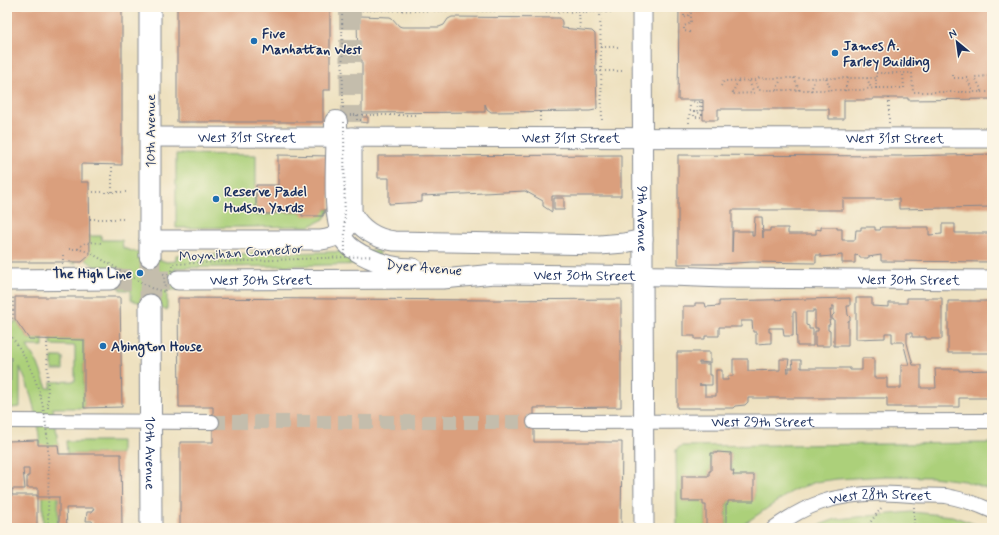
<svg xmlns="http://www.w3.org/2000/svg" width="999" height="535" font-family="Mynerve,sans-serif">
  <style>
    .green { fill: #acd07a; stroke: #64806c; fill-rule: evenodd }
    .building { fill: #da9f7d }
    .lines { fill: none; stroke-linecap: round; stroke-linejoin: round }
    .street-tunnel { stroke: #c4bdac; stroke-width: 14; stroke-dasharray: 14 7; stroke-linecap: butt }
    .secondary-tunnel { stroke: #c4bdac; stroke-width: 19; stroke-dasharray: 19 10; stroke-linecap: butt }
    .primary-tunnel { stroke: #c4bdac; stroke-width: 21; stroke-dasharray: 21 10; stroke-linecap: butt }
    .highway-tunnel { stroke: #c4bdac; stroke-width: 22; stroke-dasharray: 22 11; stroke-linecap: butt }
    .street-casing { stroke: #84888f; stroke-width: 16 }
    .secondary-casing { stroke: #84888f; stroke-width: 21 }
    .primary-casing { stroke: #84888f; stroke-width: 23 }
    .highway-casing { stroke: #84888f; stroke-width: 24 }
    .path { stroke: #84888f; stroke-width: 2; stroke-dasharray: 1 3; stroke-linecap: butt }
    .street { stroke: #fff; stroke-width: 14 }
    .secondary { stroke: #fff; stroke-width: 19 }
    .primary { stroke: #fff; stroke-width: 21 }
    .highway { stroke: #fff; stroke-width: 22 }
    .path-bridge { stroke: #84888f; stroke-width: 2; stroke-dasharray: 1 3; stroke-linecap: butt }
    .poi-dot { fill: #1f6fb2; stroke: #fcf5e5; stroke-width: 1.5 }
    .labels { text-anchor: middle; stroke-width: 3; stroke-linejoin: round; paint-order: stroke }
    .poi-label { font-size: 14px; font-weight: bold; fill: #1b2f5e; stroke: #fcf5e5; text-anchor: start }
    .street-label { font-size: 14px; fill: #1b2f5e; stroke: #fcf5e5 }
  </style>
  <rect width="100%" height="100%" fill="#fcf5e5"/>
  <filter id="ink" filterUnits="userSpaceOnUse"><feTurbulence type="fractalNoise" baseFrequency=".025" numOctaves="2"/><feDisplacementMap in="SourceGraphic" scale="8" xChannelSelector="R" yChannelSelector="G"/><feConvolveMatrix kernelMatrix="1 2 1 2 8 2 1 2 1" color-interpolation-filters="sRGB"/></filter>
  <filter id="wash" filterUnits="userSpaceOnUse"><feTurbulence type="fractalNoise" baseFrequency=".012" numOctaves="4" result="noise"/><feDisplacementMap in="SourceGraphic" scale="16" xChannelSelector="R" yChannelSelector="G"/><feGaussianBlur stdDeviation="0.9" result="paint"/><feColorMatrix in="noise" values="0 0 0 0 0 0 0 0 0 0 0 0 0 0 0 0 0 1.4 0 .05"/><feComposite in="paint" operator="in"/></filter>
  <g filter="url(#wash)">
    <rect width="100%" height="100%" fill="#eee1c0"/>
    <path class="green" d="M176,154L256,155V214H275V212L323,213L325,210L330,209L324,219L310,226L176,228Z
      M7,236H101L102,240H122L123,248L167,262L176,261V255L379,251V264L175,268V271H178V290H167V310L131,300V290H120V288L79,254L75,264Z
      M7,318L11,323H15V319L29,339H43V346H27L38,364L47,388H51V382L75,381V346L51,345V339L84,340V408H53L58,442V528H43C43,482 43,434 29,390C27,382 23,375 20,367V407L11,408V357L7,356Z
      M52,357H63V370H52Z
      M66,441H121V454H67Z
      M992,443V490L964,481L932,477L887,476L837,479L816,482L794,490L738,528H677L676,450L681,446ZM717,452L731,453V471H733V475H754V500L728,501V504L726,505V526H706V505L703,501H682V476H709V471H711V453Z
      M912,512L952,516L986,528H811L836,519Z"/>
    <g id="blocks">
      <path class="building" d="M7,7H122V165L81,164V182H89L90,255L82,262H7Z
        M177,7H330V90H323V122H177Z
        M679,7H992V99L908,100V98H873V100H844V119H829V109H718V120H703V100H678Z
        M360,16L390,17L392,18L399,26L402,27H439L444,25L448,19L452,17L560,18L562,22V28L592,31L595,34L597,108L595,110L590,111L491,112L487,109L485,104V112L362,113V60L358,59L357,20L358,17Z
        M361,117H368V123L361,122Z
        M992,154V207L899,209V199H843V210H732V252L733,231H752V236H754L755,217H762L763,238V231H770V228H788V234H816V229L821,230V227H837V229H842V240H855L856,230H861V227H875V230H880L881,227H929V235L942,234V224H955V233H992V262L881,261V255L868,257V258H860V256L855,255V263H842V255L821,257V255H816V263L752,262L719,264H678V155L899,156Z
        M278,155L330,156V209H325V213H323V216H302V212H275V214H256V185H278Z
        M621,155V196H552V212L543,206V201L525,191L422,196V202L389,204V178H378V156Z
        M554,198H564V210H554Z
        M15,297H120L122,407L84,408V340L29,339L15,319Z
        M178,298L494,300L621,299V407L534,408V442H622L621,528H180V442H213V407H179Z
        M850,298V306H847L848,315L850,317V320L848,321V346H834V320L832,319V316L834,314V306H832V310H830L831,320H829L830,325H828V330L830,331V346H815V331H818V328H815V310H813V312H806V325L809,326V329H813V346H797L796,312H793V336H784L783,328H769V332H771V343L756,344V332H753L752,321H741V327H719V336H705V339H695V336H683V306H695V303H705L706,307L719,306V301Z
        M856,298H872V306L889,307V303H907V298H942V339H926V337H912V333H907V343L913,365H921V388H936L935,369H959V371L992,370V398H959V407H887V398H748V402L745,405L735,406L733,408H677V352H710V363L699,362V364H709V375H712V385H699H705V396H716V370H722V380H728V376H733V359H748V371L780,370V359H789L787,372H789V368H793L792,360H801V368H850V370H862V358H874V378H887V388H901V365H909L903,342H892V333H885V338L856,339Z
        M948,301H992V353H948Z
        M7,356L11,357V408H7Z
        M38,440V445H58L59,454H121L122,528H87V525H92L93,523L92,521H86L87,512H92L94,508H66L67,528H59V497H38V488H27V476H29V469H23L25,489H12V495H37V528H7V441Z
        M717,452L731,453V471H734L733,475H754V501H728V504L726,505V526H706V505H703V501H682V476H709V471H711V453H717Z"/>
    </g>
  </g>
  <g filter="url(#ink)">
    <use href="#blocks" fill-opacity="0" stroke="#84888f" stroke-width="1"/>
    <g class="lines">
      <path class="street-tunnel" d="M212,422H534"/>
      <path class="secondary-tunnel" d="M150,280H178"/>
      <path class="primary-tunnel" d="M150,256V305
        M110,279L150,280"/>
      <path class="highway-tunnel" d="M350,7L351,122"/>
      <g class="street-casing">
        <g id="street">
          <path d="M7,421L212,422"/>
          <path id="s1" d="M534,422L992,421"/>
          <path id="s2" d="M774,528C789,517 804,508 822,502C850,493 882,492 912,495C923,496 934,495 946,496C962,499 977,504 992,511"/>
        </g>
      </g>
      <g class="secondary-casing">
        <g id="secondary">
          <path id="s3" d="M642,7L644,528"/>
          <path id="s4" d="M150,137L992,138"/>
          <path d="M336,137C336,162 331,221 344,240C350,249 360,254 369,258C383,265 397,268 413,268"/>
          <path d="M352,213C360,229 376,239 394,241L600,245L624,243L643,239"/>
          <path d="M149,240H321C336,238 349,232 352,215V137"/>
          <path id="s5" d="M178,280L443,279L494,274L671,276L724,278L992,280"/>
        </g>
      </g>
      <g class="primary-casing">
        <g id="primary">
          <path d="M150,256V7"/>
          <path d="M7,280L110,279"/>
          <path id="s6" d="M150,305L151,528"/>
        </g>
      </g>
      <g class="highway-casing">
        <path id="highway" d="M336,122V137"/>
      </g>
      <path class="path" d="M342,7L343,108
        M545,7L551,11
        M565,7V11
        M684,7V18L691,14
        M342,10L621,12
        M579,11L580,30
        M600,11L602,122
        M690,32L684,31V26L691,23V7
        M601,47H621
        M597,71H622
        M953,75V78H967L973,92
        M794,78L799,90
        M826,78L831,90
        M867,78L871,88
        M755,80L759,78H876
        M738,81L732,94L754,93L749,81
        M721,86L724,81L755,80L759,90H862L866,89L876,88V73H912L913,92H992
        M876,88H904L903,73
        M776,90L781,79
        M811,91L815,78
        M845,91L848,78
        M982,91L975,77L992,76
        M690,111H694V117H702V101L700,102V113H697V102L690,101
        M540,112V122
        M350,115H415V122
        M357,115V120H361
        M689,123L690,104
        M889,123V98
        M89,192H126
        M112,192V165
        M90,219H126
        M78,249C83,241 93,242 102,243
        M63,255V264
        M7,301L11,296
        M10,322L13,317V296
        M47,339L48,408
        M914,507V528
        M866,528L882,507"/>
      <use href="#street" class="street"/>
      <use href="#secondary" class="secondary"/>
      <use href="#primary" class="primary"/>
      <use href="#highway" class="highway"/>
      <path class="path-bridge" d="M344,122L345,257
        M69,249H78L89,252L151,288L165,292L164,274H172V264L373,256
        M7,331C56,391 48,456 48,528"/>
    </g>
  </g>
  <g class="poi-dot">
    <circle cx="254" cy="41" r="4"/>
    <circle cx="835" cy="53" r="4"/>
    <circle cx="216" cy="199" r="4"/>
    <circle cx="140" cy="273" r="4"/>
    <circle cx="103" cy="346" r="4"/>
  </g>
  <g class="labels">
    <g class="poi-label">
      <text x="262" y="38">Five<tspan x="262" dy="16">Manhattan West</tspan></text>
      <text x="843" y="50">James A.<tspan x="843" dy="16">Farley Building</tspan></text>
      <text x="224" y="196">Reserve Padel<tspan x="224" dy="16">Hudson Yards</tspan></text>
      <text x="132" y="278" text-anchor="end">The High Line</text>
      <text x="111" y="351">Abington House</text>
    </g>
    <g class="street-label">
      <text transform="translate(150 131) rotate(-90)" y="5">10th Avenue</text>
      <text dy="5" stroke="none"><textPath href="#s4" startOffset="421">West 31st Street</textPath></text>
      <text dy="5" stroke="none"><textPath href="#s4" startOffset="745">West 31st Street</textPath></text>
      <text dy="5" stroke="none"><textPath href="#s4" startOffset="97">West 31st Street</textPath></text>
      <text dy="5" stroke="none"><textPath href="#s3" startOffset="212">9th Avenue</textPath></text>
      <text transform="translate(241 252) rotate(-4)" y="5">Moynihan Connector</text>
      <text transform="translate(424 267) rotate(5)" y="5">Dyer Avenue</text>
      <text dy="5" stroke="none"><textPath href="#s5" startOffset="407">West 30th Street</textPath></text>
      <text dy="5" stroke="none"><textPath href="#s5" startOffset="83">West 30th Street</textPath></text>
      <text dy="5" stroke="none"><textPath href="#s5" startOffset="731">West 30th Street</textPath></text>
      <text dy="5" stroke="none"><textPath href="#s1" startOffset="229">West 29th Street</textPath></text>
      <text dy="5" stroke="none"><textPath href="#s6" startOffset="148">10th Avenue</textPath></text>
      <text dy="5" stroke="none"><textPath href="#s2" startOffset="114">West 28th Street</textPath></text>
    </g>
  </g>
  <rect width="999" height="535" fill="none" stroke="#fcf5e5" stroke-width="24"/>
  <g transform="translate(957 42) rotate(331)" stroke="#fcf5e5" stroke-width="3" paint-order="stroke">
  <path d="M0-3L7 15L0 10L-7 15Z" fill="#1b2f5e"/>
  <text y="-6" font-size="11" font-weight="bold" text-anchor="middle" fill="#1b2f5e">N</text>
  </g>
</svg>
